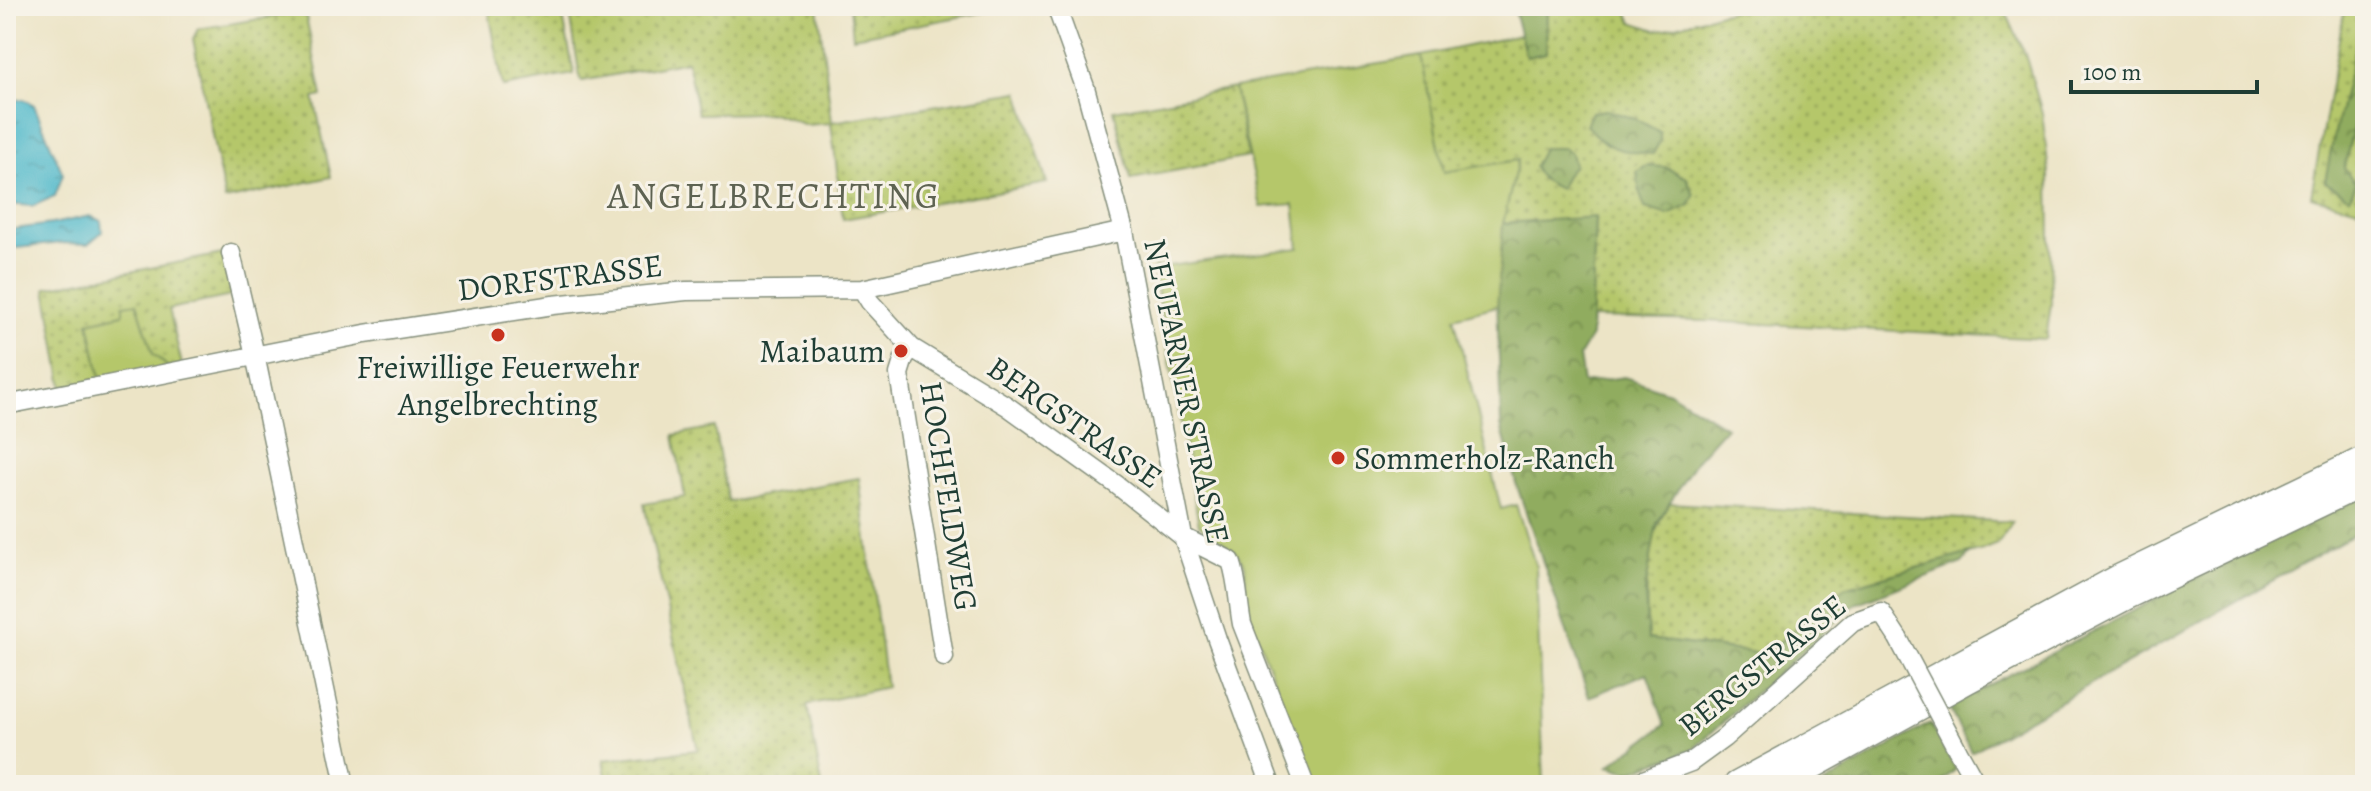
<svg xmlns="http://www.w3.org/2000/svg" width="2371" height="791" font-family="Alegreya,serif">
  <style>
    .grass { fill: url(#grass-dots); stroke: #6a824f; stroke-width: 2 }
    .forest { fill: url(#forest-crowns); stroke: #587449; stroke-width: 2 }
    .park { fill: #b5c76a; stroke: #6a824f; stroke-width: 2 }
    .water { fill: url(#water-ripples); stroke: #367a7f; stroke-width: 2 }
    .lines { fill: none; stroke-linecap: round; stroke-linejoin: round }
    .minor-casing { stroke: #86907d; stroke-width: 21 }
    .highway-casing { stroke: #86907d; stroke-width: 29 }
    .minor { stroke: #fff; stroke-width: 18 }
    .highway { stroke: #fff; stroke-width: 26 }
    .minor-bridge-casing { stroke: #86907d; stroke-width: 21; stroke-linecap: butt }
    .minor-bridge { stroke: #fff; stroke-width: 18 }
    .poi-dot { fill: #c8321e; stroke: #f7f3e8; stroke-width: 3 }
    .labels { text-anchor: middle; stroke-width: 6; stroke-linejoin: round; paint-order: stroke }
    .street-label { font-size: 32px; fill: #1f3d34; stroke: #f7f3e8 }
    .poi-label { font-size: 32px; fill: #1f3d34; stroke: #f7f3e8; text-anchor: end }
    .quarter-label { font-size: 36px; letter-spacing: 2px; fill: #5e6352; stroke: #f7f3e8 }
  </style>
  <defs>
    <pattern id="grass-dots" width="8" height="8" patternUnits="userSpaceOnUse" patternTransform="scale(2)"><rect width="8" height="8" fill="#b5c76a"/><path d="M2 2h.1M6 6h.1" fill="none" stroke="#93a358" stroke-width="1.8" stroke-linecap="round"/></pattern>
    <pattern id="forest-crowns" width="20" height="18" patternUnits="userSpaceOnUse" patternTransform="scale(2)"><rect width="20" height="18" fill="#90ac5e"/><path d="M2 6a3 3 0 1 1 6 0M12 15a3 3 0 1 1 6 0" fill="none" stroke="#758d4e"/></pattern>
    <pattern id="water-ripples" width="26" height="14" patternUnits="userSpaceOnUse" patternTransform="scale(2)"><rect width="26" height="14" fill="#4db8ca"/><path d="M2 4q2-2 4 0t4 0M15 11q2-2 4 0t4 0" fill="none" stroke="#3f97a5"/></pattern>
  </defs>
  <rect width="100%" height="100%" fill="#f7f3e8"/>
  <filter id="ink" filterUnits="userSpaceOnUse"><feTurbulence type="fractalNoise" baseFrequency=".0125" numOctaves="2"/><feDisplacementMap in="SourceGraphic" scale="16" xChannelSelector="R" yChannelSelector="G"/><feConvolveMatrix kernelMatrix="1 2 1 2 8 2 1 2 1" color-interpolation-filters="sRGB"/></filter>
  <filter id="wash" filterUnits="userSpaceOnUse"><feTurbulence type="fractalNoise" baseFrequency=".006" numOctaves="4" result="noise"/><feDisplacementMap in="SourceGraphic" scale="32" xChannelSelector="R" yChannelSelector="G"/><feGaussianBlur stdDeviation="1.8" result="paint"/><feColorMatrix in="noise" values="0 0 0 0 0 0 0 0 0 0 0 0 0 0 0 0 0 1.4 0 .05"/><feComposite in="paint" operator="in"/></filter>
  <g filter="url(#wash)">
    <rect width="100%" height="100%" fill="#ece4c6"/>
    <path class="grass" d="M488,6H561L574,74L503,87Z
      M569,6H818L832,122L1019,92L1047,183L843,219L831,123L806,125L773,113L698,114L687,61L582,81L579,73Z
      M850,6H1016L853,37Z
      M1547,6H1624L1632,22L1656,30L1666,29L1721,13L1758,6H2003L2025,54L2042,113L2049,173L2051,304L2046,339L1707,321L1591,318L1595,218L1503,223L1518,160L1444,173L1421,56L1520,35L1526,57L1546,53Z
      M2345,6H2365V211L2311,196Z
      M297,13L306,17L322,96L314,98L331,177L225,200L193,39L198,29Z
      M1234,88L1248,157L1131,179L1114,110Z
      M228,253L236,295L169,309L182,365L169,368L153,354L137,303L123,314L89,322L101,380L63,387L46,288Z
      M714,427L728,502L859,478L886,687L807,705L822,785H608L603,760L698,750L644,504L685,497L674,435Z
      M1669,503L2013,522L1998,544L1983,550L1844,588L1765,654L1648,639C1645,593 1644,543 1669,503Z"/>
    <path class="forest" d="M1513,6H1547L1546,53L1526,57Z
      M2364,6L2365,78L2344,168L2356,184L2350,197L2325,182C2335,123 2352,65 2364,6Z
      M1606,110L1636,119L1660,132V141L1653,154C1623,152 1606,150 1586,125L1592,112Z
      M1543,148H1563L1571,153L1574,165L1565,177L1560,189C1547,183 1539,180 1534,166Z
      M1646,166L1665,167L1687,178L1694,195L1689,206L1668,215L1645,208L1640,194L1637,172Z
      M1595,217L1591,336L1579,356L1583,383L1624,377L1669,392L1726,427L1697,459L1657,523L1645,592L1648,639L1765,654L1844,588L1970,553L1962,563L1855,604L1693,749L1629,772L1608,766L1665,725L1647,673L1589,697L1516,483L1501,425L1497,294L1503,223Z
      M2365,495V528L1971,752L1948,706L2210,571Z
      M1930,723L1956,769L1938,785H1822Z"/>
    <path class="park" d="M1421,56L1444,172L1518,160L1503,223L1497,306L1454,317L1501,509L1516,505L1536,567L1544,785H1314L1252,622L1246,595L1245,565L1235,551L1199,525L1157,289L1154,268L1299,248L1294,204L1261,207L1234,88Z
      M137,303L153,354L169,368L101,380L89,322L123,314V305Z"/>
    <path class="water" d="M24,99L34,105L63,174L55,196L33,206L6,204V101Z
      M90,216L101,221L102,232L88,244L61,243L8,249L6,230L52,224Z"/>
  </g>
  <g filter="url(#ink)">
    <g class="lines">
      <g class="minor-casing">
        <path id="minor" d="M1056,6L1085,87L1124,231L1183,537L1217,639L1271,785
          M231,253L255,355L345,785
          M862,289L870,302L912,348L1007,406L1117,485L1183,537L1231,561C1238,581 1238,603 1242,624L1305,785
          M912,348L904,358L899,374L944,657
          M6,405L365,334L553,305L686,291L862,289L1124,231
          M1957,749L1977,785
          M1630,785L1691,762L1724,738L1853,622L1881,612L1898,638"/>
      </g>
      <g class="highway-casing">
        <path id="highway" d="M1737,785L2119,578L2365,459
          M1777,785L1969,679L2127,596L2365,482"/>
      </g>
      <use href="#minor" class="minor"/>
      <use href="#highway" class="highway"/>
      <g class="minor-bridge-casing">
        <path id="minor-bridge" d="M1898,638L1957,749"/>
      </g>
      <use href="#minor-bridge" class="minor-bridge"/>
    </g>
  </g>
  <g class="poi-dot">
    <circle cx="498" cy="335" r="8"/>
    <circle cx="901" cy="351" r="8"/>
    <circle cx="1338" cy="458" r="8"/>
  </g>
  <g class="labels">
    <g class="street-label">
      <text transform="translate(560 277) rotate(-7)" y="11">DORFSTRASSE</text>
      <text transform="translate(1187 391) rotate(78)" y="11">NEUFARNER STRASSE</text>
      <text transform="translate(1075 422) rotate(35)" y="11">BERGSTRASSE</text>
      <text transform="translate(949 496) rotate(81)" y="11">HOCHFELDWEG</text>
      <text transform="translate(1762 665) rotate(-39)" y="11">BERGSTRASSE</text>
    </g>
    <g class="poi-label">
      <text x="885" y="362">Maibaum</text>
      <text x="498" y="378" text-anchor="middle">Freiwillige Feuerwehr<tspan x="498" dy="37">Angelbrechting</tspan></text>
      <text x="1354" y="469" text-anchor="start">Sommerholz-Ranch</text>
    </g>
    <g class="quarter-label">
      <text x="774" y="208">ANGELBRECHTING</text>
    </g>
  </g>
  <rect width="2371" height="791" fill="none" stroke="#f7f3e8" stroke-width="32"/>
  <path d="M2071 80v12h186v-12" fill="none" stroke="#1f3d34" stroke-width="4"/>
  <text x="2083" y="80" font-size="24" fill="#1f3d34" stroke="#f7f3e8" stroke-width="6" paint-order="stroke">100 m</text>
</svg>
